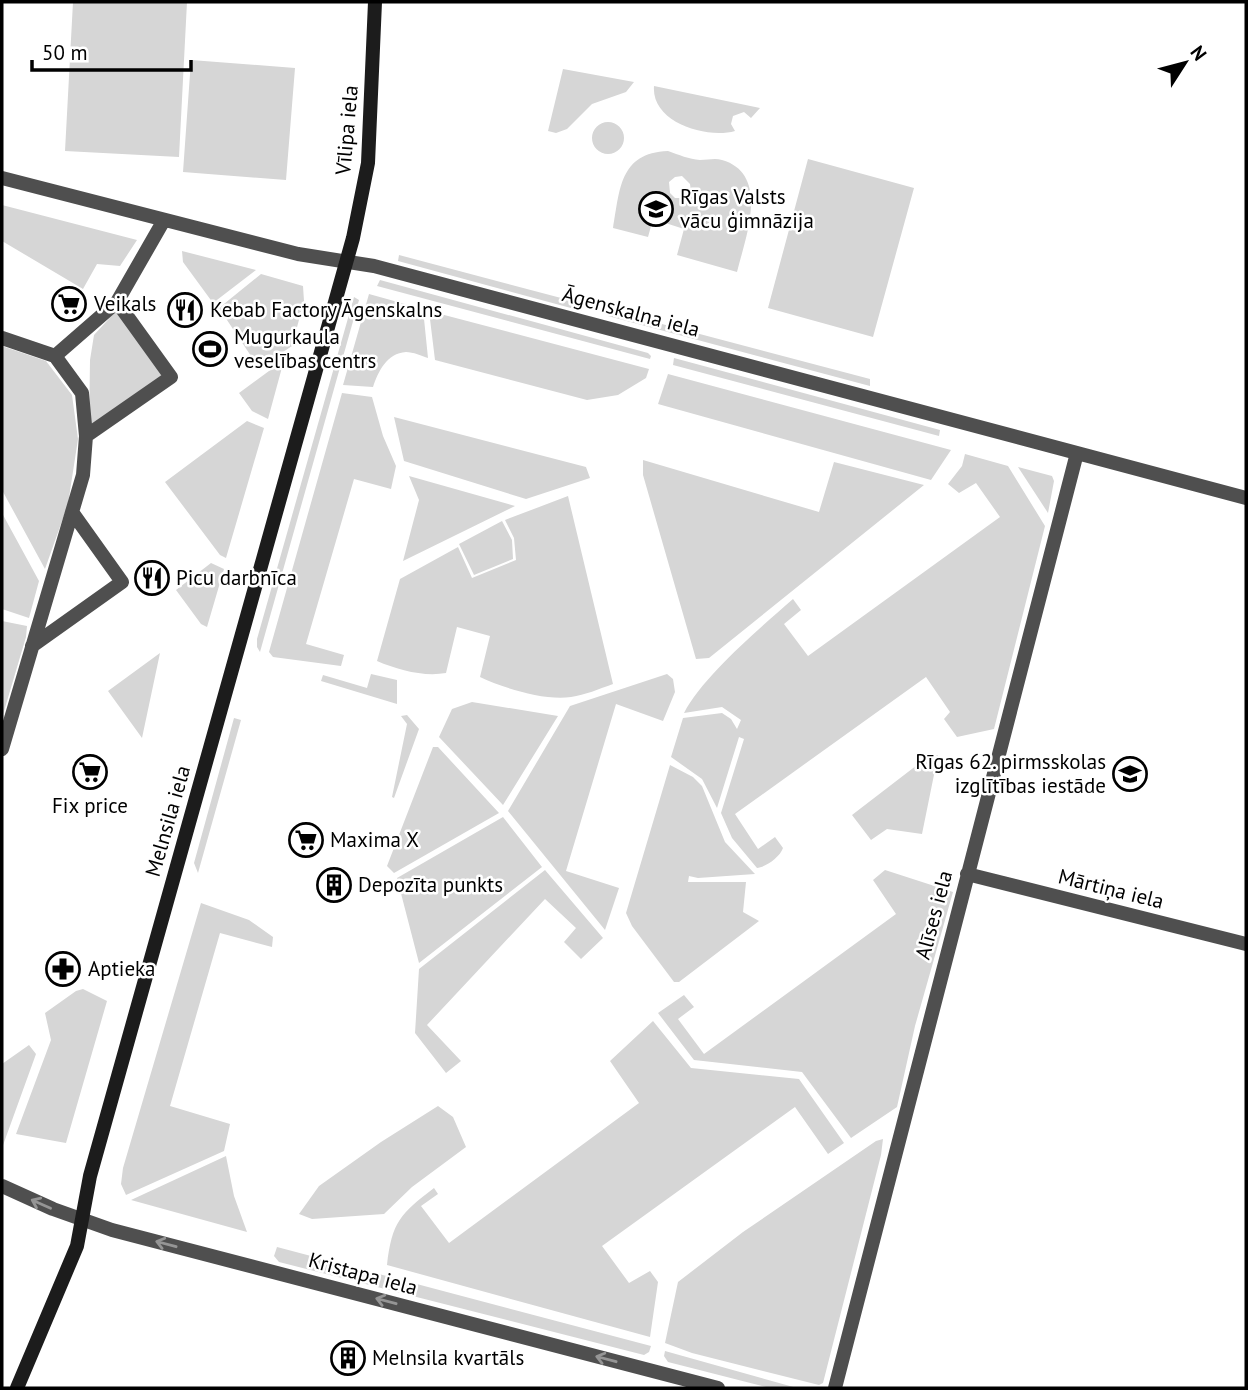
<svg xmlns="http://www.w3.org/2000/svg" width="1248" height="1390" font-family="'PT Sans',sans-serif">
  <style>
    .green { fill: #d6d6d6; fill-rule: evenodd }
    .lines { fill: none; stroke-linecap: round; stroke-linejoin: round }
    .street { stroke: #4f4f4f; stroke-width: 14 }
    .secondary { stroke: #1c1c1c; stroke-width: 14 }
    .oneway { stroke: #959595 }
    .labels { text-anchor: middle; stroke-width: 5; stroke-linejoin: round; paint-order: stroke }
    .street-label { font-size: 21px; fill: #000; stroke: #fff }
    .poi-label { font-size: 21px; fill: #000; stroke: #fff; text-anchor: start }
  </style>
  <rect width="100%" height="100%" fill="#fff"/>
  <path class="green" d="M73,2H187L179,157L65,151Z
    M191,60L295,68L286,180L183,172Z
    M563,69L634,82L626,92L592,104L567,129L556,133L548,131Z
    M654,86L760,108L751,118L744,112L733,116L731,124L735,131C707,139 651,123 654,86Z
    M592 138a16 16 0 1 1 32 0a16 16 0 1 1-32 0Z
    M668,151C679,155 689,159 700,160C708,160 715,158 722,160C771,174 745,239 737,272L677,255L684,229L653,219L648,237L613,228C620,190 619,153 668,151ZM682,176L690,184L691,191L683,198H675L670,193L669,182L675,177Z
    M808,159L914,188L873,337L768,308Z
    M2,205L137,240L120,266L97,264L83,289L2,241Z
    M182,251L256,270L213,303L183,262Z
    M399,255L580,303L582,311L398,261Z
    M261,274L303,286L304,301L292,346L259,368L219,308Z
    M380,280L648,353L651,356L650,359L377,286Z
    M369,294L423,309L428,358C422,356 413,352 406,352C387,353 378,372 373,387L343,385Z
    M354,297L359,300L260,652L257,647V639Z
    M117,310L166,377L89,431L90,360L94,335Z
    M609,310L870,379V386L608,316Z
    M429,311L649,369L646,378L618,395L587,400L435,360Z
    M2,346L46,361L72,395L78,439L68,504L45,569L2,490Z
    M674,358L940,430L939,436L673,365Z
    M284,360L268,419L252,411L239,393Z
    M668,374L951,450L931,480L658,404Z
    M342,393L372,397L383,436L396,466L391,489L354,479L306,644L344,655L341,666L273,657L269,652Z
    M394,417L586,467L590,478L526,499L404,461Z
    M247,421L264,428L226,558L220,555L165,482Z
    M965,454L1008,466L1045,526L994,729L957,737L944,719L950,712L926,677L735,814L758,849L775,837L783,848C780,857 766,867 757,868L732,838L721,813L744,739L739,737L717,808L702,779L671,757L683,718L722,713L731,719L737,729L741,720L722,707L684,713C703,676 761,627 793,599L801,610L784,624L808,656L1000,517L976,483L959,493L948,484L962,466Z
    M643,460L819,512L834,462L924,485L709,658L696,659L643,475Z
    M1018,467L1052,476L1054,481L1048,513Z
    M409,476L515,506L403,561L419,500Z
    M568,496L613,684C599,689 585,695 571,697C545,701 503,688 480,677L490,636L457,627L446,673C424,677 398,670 377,661L400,579L458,547L472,578L516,560L514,538L505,520Z
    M2,513L39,581L29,618L2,609Z
    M502,521L512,540L513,559L474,575L459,544Z
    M211,563L224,569L207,627L201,624L176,590Z
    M2,621L27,626L26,637L2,718Z
    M160,653L142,738L108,691Z
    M371,674L397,680V704L321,681L323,675L367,688Z
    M667,674L673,679L675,692L663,721L616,704L566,871L619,888L605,930L508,811L570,706Z
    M472,702L558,716L503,805L439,737L452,709Z
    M407,715L419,729L394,798L392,797L407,724L401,716Z
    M234,718L241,720L198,873L194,863Z
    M433,747H438L499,813L394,873L387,866Z
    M938,755L922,834L887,829L871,840L852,815L921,762Z
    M670,765L693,777L702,786L725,842L755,874L698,878L689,876L688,882H746L743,912L759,921L679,982H674L632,926L626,913Z
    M503,817L542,867L419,963L397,878Z
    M545,870L603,938L581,959L564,942L576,928L545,899L427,1025L461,1061L446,1073L415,1033L419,969Z
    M885,870L953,892L915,1026L897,1107L851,1138L802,1072L694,1060L658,1013L684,995L694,1007L678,1019L704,1054L896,914L873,880Z
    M201,903L249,920L273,937L272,947L220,933L170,1106L230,1124L224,1151L126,1195L121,1184L123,1168Z
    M83,989L107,1001L66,1143L16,1134L51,1040L45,1013L76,991Z
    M653,1021L691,1068L799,1079L844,1143L828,1154L795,1107L602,1246L629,1283L650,1271L658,1282L650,1337L387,1265C392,1222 400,1214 434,1188L438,1194L421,1206L449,1243L639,1103L610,1061Z
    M29,1045L36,1054L2,1148V1064Z
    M438,1106L453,1117L466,1147L412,1187L384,1214L312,1219L299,1214L319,1186L381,1142Z
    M883,1139L881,1155L823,1383L819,1385L692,1353L665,1343L678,1282L743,1232L876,1141Z
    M226,1156L234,1196L247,1232L131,1200Z
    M277,1247L651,1346L649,1352L644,1355L279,1262L274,1256Z
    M665,1351L797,1388H770L668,1362L664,1356Z"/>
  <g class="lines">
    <path class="street" d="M2,178L298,254L374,266L1246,498
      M2,338L55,356L117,302L164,220
      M55,356L82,393L86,436L171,377L117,302
      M32,646L122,582L72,512
      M2,749L83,475L86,436
      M967,874L1246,944
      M2,1186L53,1209L112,1230L718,1388
      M835,1388L1077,453"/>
    <path class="secondary" d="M17,1388L77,1246L90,1176L353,238L368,163L375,2"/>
  </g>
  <defs><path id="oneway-shaft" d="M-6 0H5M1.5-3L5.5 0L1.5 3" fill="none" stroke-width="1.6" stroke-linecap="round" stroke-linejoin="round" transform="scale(1.75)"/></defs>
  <g class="oneway">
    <use href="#oneway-shaft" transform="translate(41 1204) rotate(-156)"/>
    <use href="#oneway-shaft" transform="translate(166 1244) rotate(-165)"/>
    <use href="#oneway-shaft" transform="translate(386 1301) rotate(-165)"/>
    <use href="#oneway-shaft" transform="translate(606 1359) rotate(-165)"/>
  </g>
  <defs>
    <g id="school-ring" transform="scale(1.75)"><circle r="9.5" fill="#fff" stroke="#000" stroke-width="1.5"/><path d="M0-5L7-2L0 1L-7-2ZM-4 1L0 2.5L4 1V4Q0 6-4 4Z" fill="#000"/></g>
    <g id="supermarket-ring" transform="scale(1.75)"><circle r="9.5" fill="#fff" stroke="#000" stroke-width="1.5"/><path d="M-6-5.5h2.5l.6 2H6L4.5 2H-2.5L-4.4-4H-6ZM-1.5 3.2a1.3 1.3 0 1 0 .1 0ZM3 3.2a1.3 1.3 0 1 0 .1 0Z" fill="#000"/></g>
    <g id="restaurant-ring" transform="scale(1.75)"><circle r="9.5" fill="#fff" stroke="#000" stroke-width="1.5"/><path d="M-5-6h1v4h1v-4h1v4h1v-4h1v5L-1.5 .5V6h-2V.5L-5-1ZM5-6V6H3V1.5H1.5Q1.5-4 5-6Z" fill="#000"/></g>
    <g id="stadium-ring" transform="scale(1.75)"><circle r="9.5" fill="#fff" stroke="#000" stroke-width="1.5"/><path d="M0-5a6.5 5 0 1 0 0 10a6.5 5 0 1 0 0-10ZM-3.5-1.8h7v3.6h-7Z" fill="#000"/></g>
    <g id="building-ring" transform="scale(1.75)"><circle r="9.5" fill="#fff" stroke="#000" stroke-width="1.5"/><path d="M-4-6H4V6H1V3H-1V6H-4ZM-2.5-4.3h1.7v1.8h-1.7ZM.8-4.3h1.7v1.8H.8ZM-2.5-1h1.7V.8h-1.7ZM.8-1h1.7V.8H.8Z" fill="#000"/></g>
    <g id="pharmacy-ring" transform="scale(1.75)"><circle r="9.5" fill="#fff" stroke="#000" stroke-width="1.5"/><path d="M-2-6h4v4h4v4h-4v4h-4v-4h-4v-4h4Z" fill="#000"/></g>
  </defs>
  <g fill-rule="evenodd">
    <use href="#school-ring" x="656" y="209"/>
    <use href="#supermarket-ring" x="69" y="304"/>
    <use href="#restaurant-ring" x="185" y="310"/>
    <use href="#stadium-ring" x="210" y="349"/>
    <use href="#restaurant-ring" x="152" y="578"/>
    <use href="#supermarket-ring" x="90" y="772"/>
    <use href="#school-ring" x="1130" y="774"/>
    <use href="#supermarket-ring" x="306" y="840"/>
    <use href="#building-ring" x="334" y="885"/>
    <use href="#pharmacy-ring" x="63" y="969"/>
    <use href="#building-ring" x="348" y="1358"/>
  </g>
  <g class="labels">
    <g class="street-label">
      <text transform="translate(347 130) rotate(-85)" y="7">Vīlipa iela</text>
      <text transform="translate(631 312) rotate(15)" y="7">Āgenskalna iela</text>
      <text transform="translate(168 821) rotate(-74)" y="7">Melnsila iela</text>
      <text transform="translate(1111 889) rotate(14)" y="7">Mārtiņa iela</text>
      <text transform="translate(934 915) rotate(-75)" y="7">Alīses iela</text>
      <text transform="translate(363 1274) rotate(15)" y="7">Kristapa iela</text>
    </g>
    <g class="poi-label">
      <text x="680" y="204">Rīgas Valsts<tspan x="680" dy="24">vācu ģimnāzija</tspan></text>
      <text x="94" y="311">Veikals</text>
      <text x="210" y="317">Kebab Factory Āgenskalns</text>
      <text x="234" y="344">Mugurkaula<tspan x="234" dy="24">veselības centrs</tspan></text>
      <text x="176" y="585">Picu darbnīca</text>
      <text x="1106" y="769" text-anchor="end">Rīgas 62. pirmsskolas<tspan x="1106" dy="24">izglītības iestāde</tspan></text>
      <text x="90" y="813" text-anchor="middle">Fix price</text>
      <text x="330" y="847">Maxima X</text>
      <text x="358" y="892">Depozīta punkts</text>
      <text x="88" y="976">Aptieka</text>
      <text x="372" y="1365">Melnsila kvartāls</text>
    </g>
  </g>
  <rect width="1248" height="1390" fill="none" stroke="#000000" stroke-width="7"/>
  <g transform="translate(1185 63) rotate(54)" stroke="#ffffff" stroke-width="5" paint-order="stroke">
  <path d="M0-5L12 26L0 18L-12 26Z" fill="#000000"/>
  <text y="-10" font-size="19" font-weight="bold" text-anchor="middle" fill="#000000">N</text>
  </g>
  <path d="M32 60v10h159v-10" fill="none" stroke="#000000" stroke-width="3.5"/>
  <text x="42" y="60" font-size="21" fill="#000000" stroke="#ffffff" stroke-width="5" paint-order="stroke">50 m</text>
</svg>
